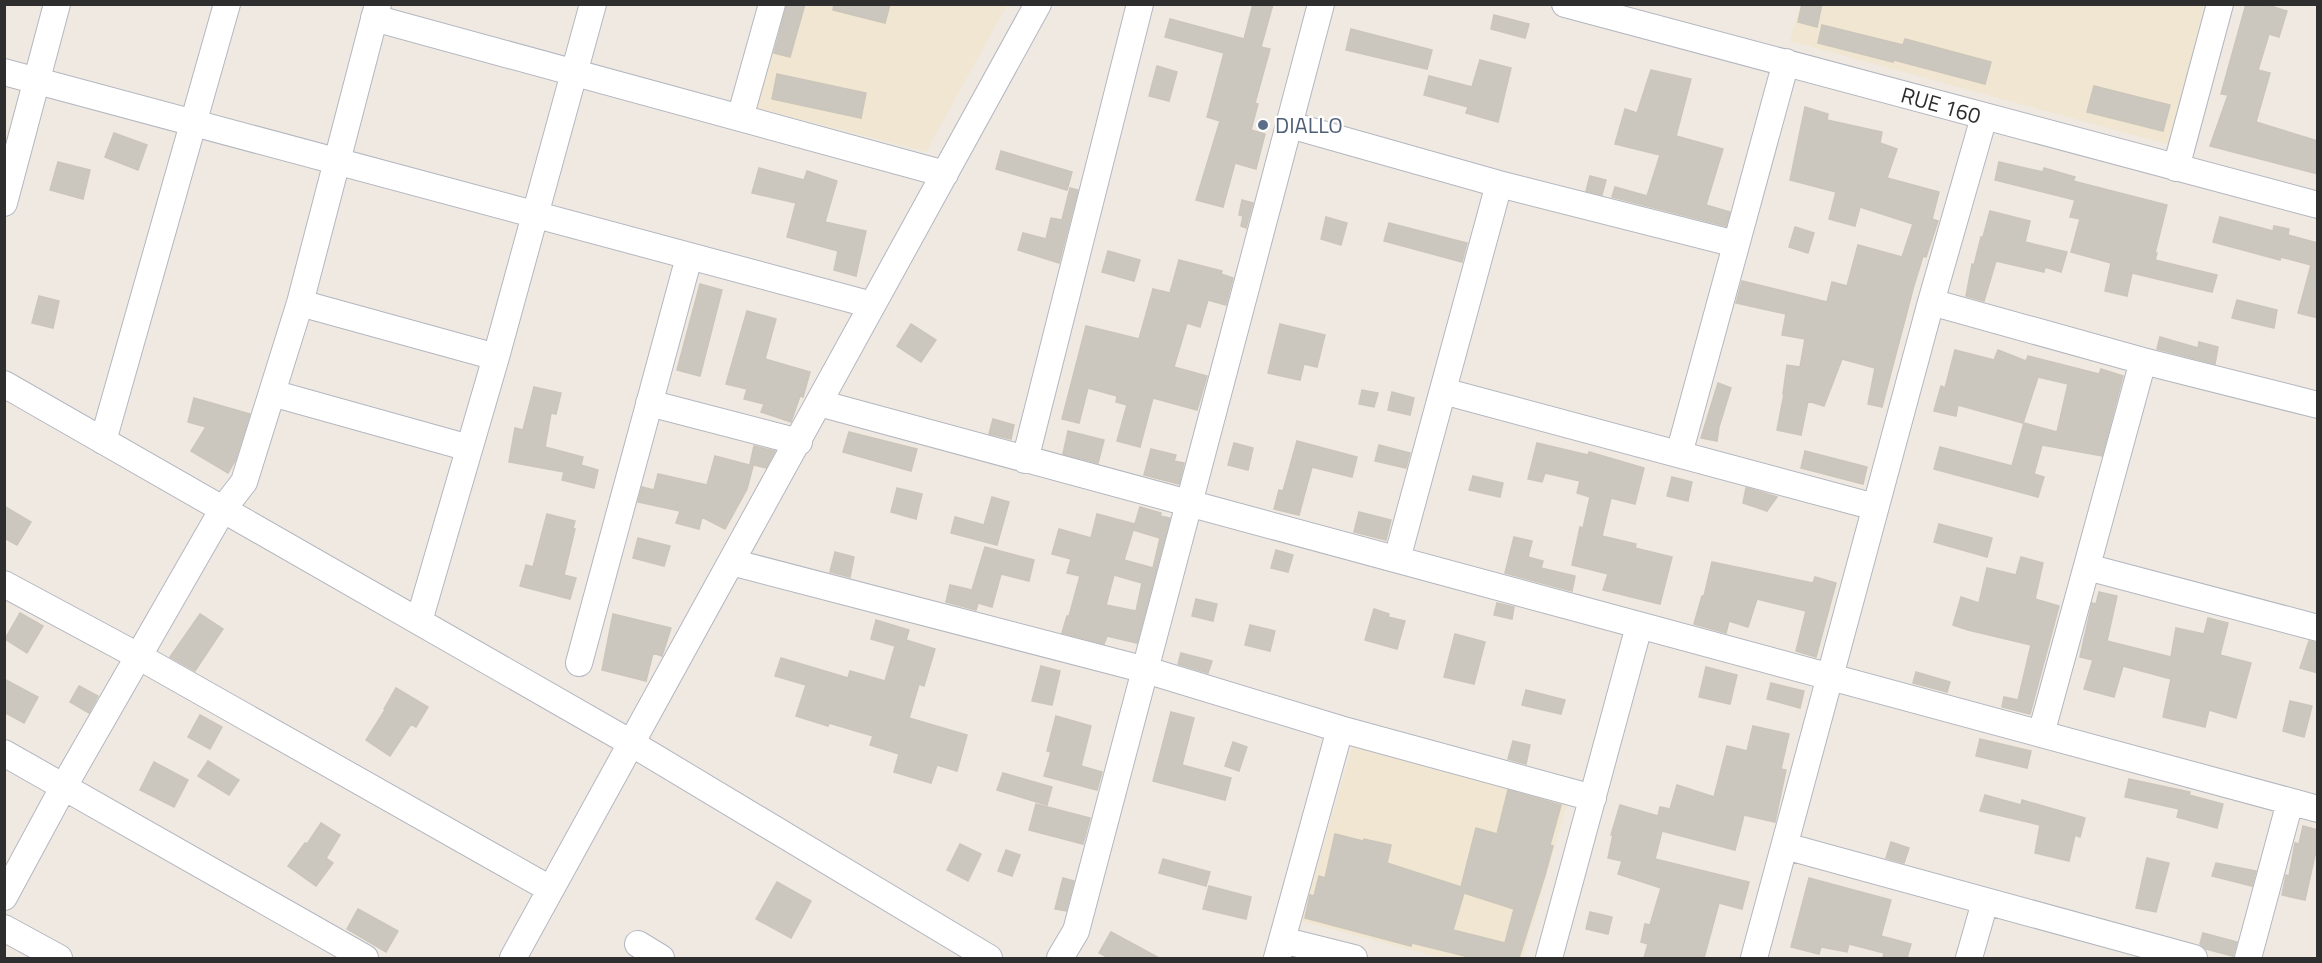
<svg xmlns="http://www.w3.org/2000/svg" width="2322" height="963" font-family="'Titillium Web',sans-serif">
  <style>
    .education { fill: #f0e6d1 }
    .building { fill: #cbc7bf; stroke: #cbc5ba; stroke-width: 1.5; fill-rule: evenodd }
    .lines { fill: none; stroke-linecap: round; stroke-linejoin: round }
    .minor-casing { stroke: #b4b7c1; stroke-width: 28 }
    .minor { stroke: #fff; stroke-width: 26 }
    .service-dot { fill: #5c6f8a; stroke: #fff; stroke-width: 2 }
    .labels { text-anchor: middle; stroke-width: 4.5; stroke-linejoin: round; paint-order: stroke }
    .street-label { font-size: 22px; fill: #2e2e2e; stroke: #fff }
    .service-label { font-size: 22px; fill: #4e5e75; stroke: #fff; text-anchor: start }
  </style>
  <rect width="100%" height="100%" fill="#efe9e1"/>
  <path class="education" d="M781,5H1007L926,152L753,107Z
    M1800,5H2204L2170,145L1790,41Z
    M1352,747L1569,796L1523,958H1442L1301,921Z"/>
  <path class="building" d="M787,4H805L790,57L774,53Z
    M834,4H890L885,23L833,10Z
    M1253,4H1273L1261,47L1270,49L1255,103L1258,104L1251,130L1265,134L1256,169L1235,163L1223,207L1196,200L1220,121L1207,117L1224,53L1165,37L1170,19L1244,39Z
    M1802,4H1822L1817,27L1798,22Z
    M2246,4H2264L2287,11L2279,37L2269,34L2258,70L2270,73L2256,122L2318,141V174L2210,146L2228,95L2221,94Z
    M1494,15L1529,24L1525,38L1491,29Z
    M1822,25L1903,45L1905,39L1991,62L1985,84L1894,60L1893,62L1818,43Z
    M1351,29L1432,50L1427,69L1346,50Z
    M1480,60L1511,68L1498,122L1466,113L1468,107L1424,95L1429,76L1472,87Z
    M1157,66L1177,72L1169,101L1149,96Z
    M1651,70L1691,79L1676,136L1723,149L1706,205L1730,212L1726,226L1612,197L1615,187L1647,196L1660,155L1615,144L1625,109L1637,113Z
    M777,74L866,93L861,118L772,99Z
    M2094,86L2170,105L2163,131L2087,112Z
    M1805,107L1828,114L1827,120L1882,132L1880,143L1897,149L1887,178L1939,192L1932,219L1938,221L1926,257L1923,256L1913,289L1882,407L1868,404L1875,368L1842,359L1824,406L1808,401L1801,435L1777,430L1784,394H1783L1787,365L1800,367L1805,339L1782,335L1786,314L1736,303L1742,281L1827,302L1832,282L1847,286L1858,245L1902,257L1913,224L1860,207L1855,226L1829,219L1836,192L1790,180Z
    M114,133L147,145L138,170L105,157Z
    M1001,151L1072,172L1067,190L996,169Z
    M58,162L90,170L83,199L50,190Z
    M1999,162L2043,172L2044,168L2075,177L2073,181L2167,205L2155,253H2157L2155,260L2217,275L2212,292L2132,273L2127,296L2105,291L2111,263L2071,252L2080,219L2070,217L2075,200L1995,180Z
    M759,168L804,180L807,171L837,181L825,222L866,231L856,276L834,270L838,251L787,237L796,203L752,193Z
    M1590,176L1606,180L1602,195L1586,191Z
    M1070,188L1078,190L1059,263L1018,250L1023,233L1046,239L1051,218L1062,220Z
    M1242,200L1253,203L1246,228L1241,226L1243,216L1239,215Z
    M1990,211L2030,221L2025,242L2067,252L2061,272L2045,267L2044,272L1996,261L1984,301L1966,296L1972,264L1974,265L1981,237H1983Z
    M1326,217L1347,223L1341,245L1321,239Z
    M2220,217L2273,231L2274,226L2289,229L2288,235L2318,243V318L2298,313L2311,265L2281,257L2280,260L2213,242Z
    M1389,223L1467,243L1462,262L1384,241Z
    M1795,227L1814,233L1808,253L1789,247Z
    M1108,251L1140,260L1134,281L1102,272Z
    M1179,260L1222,271L1221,274L1233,278L1226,305L1208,300L1200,327L1187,323L1174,367L1207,376L1197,410L1153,398L1140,447L1117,441L1127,405L1116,402L1117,396L1088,388L1079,423L1062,419L1086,326L1139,339L1153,289L1170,293Z
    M700,284L722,290L700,376L677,370Z
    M39,296L59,301L53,328L32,323Z
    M2237,300L2277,310L2274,328L2232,318Z
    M747,311L776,319L765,359L810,372L803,397L800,396L791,422L761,412L764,404L744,399L747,389L726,384Z
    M911,324L936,340L921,362L897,346Z
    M1280,324L1325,335L1317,367L1304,364L1300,380L1268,373Z
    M2160,337L2198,348L2199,342L2218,347L2215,364L2157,349Z
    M1955,350L1994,360L1998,350L2026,361L2028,356L2099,374L2101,369L2123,376L2102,456L2042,445L2034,474L2044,477L2038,497L1934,469L1940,447L2012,466L2024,423L2057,432L2068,384L2038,377L2023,423L1958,405L1956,416L1934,411L1941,386L1945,388Z
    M1718,383L1731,388L1719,427L1717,441L1701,438Z
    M534,387L561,393L556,414L551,413L545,447L583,457L581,465L598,470L594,488L562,480L564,472L509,462L515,428L523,430Z
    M1362,390L1378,393L1374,407L1359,404Z
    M1392,392L1414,398L1410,415L1388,410Z
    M194,398L250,414L235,461L228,473L191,451L206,427L188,422Z
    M993,419L1014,425L1011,439L989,434Z
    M1068,431L1104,440L1098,463L1063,454Z
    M849,432L917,449L911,471L843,452Z
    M1297,441L1357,457L1352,477L1312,467L1299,515L1274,509L1279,490L1283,491Z
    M1234,443L1253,448L1248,470L1228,465Z
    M1537,443L1588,455L1589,452L1644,468L1635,504L1611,498L1602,536L1636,544L1635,548L1672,557L1660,604L1603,590L1608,574L1572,565L1580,527L1583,528L1590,497L1577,493L1580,481L1545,473L1542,482L1528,479Z
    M1379,445L1410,453L1406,468L1375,461Z
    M754,446L775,451L766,468L750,464Z
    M1151,449L1176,455L1174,461L1184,463L1179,484L1144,475Z
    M1805,451L1867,467L1863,484L1801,468Z
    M715,456L753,466L747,489L725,529L702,517L699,529L676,523L680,511L638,502L642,487L654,490L658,474L707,485Z
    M1473,476L1503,483L1500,497L1469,490Z
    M1672,477L1692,482L1688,501L1667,496Z
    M897,488L922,494L916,519L891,512Z
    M1746,488H1748L1777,497L1767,511L1743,503Z
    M992,497L1009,502L997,545L951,533L955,517L984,525Z
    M4,506L31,522L17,545L4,538Z
    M1140,507L1161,513L1160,516L1170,518L1137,643L1107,636L1104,644L1062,633L1067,616H1069L1080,576L1067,573L1071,559L1052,554L1059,529L1091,538L1097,514L1135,524L1124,560L1153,568L1160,538L1133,530ZM1114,575L1142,583L1136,611L1106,605Z
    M1359,512L1391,520L1386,540L1354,532Z
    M547,514L575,521L573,528L575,529L564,575L576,578L570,599L520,586L526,565L533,567Z
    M1939,524L1992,538L1987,557L1934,542Z
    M1514,537L1532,541L1528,557L1543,561L1541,568L1575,576L1572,591L1505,573Z
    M638,538L670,546L664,566L633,558Z
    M985,547L1034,560L1029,581L1001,574L992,607L978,603L976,610L946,602L950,585L972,590Z
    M1276,550L1293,555L1288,572L1271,568Z
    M835,552L854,557L850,577L830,572Z
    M2021,557L2043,563L2035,599L2059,606L2030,714L2002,707L2004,697L2018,700L2031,645L1968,630L1953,625L1961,597L1979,603L1987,568L2016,575Z
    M1712,562L1813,583L1815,577L1836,583L1816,657L1796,651L1806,611L1757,599L1748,627L1729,621L1726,633L1694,624L1702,596H1704Z
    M2099,592L2117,596L2107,641L2171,657L2176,628L2204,634L2208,618L2228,623L2220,655L2251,663L2236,718L2209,710L2205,727L2163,717L2171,679L2123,666L2114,697L2084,689L2093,660L2080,657L2092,603L2096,604Z
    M1196,599L1217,604L1213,621L1192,616Z
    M1497,603L1514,607L1512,619L1494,615Z
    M1374,609L1389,614L1388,617L1405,621L1397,649L1365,640Z
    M20,613L43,626L27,653L5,639Z
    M200,614L223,629L195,671L170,657Z
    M613,614L671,628L662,656L653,653L646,681L602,670Z
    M876,620L909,630L906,640L935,649L924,686L919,684L909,718L967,735L957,771L937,765L931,783L894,772L899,754L870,745L873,736L829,723L828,726L796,716L806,685L775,676L781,658L848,678L850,671L885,681L895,646L871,639Z
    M1250,625L1275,631L1270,651L1245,645Z
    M1455,634L1485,642L1474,684L1444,677Z
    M2309,641L2318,643V673L2300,668Z
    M1181,653L1212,661L1208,673L1178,664Z
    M1041,666L1060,671L1052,705L1032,701Z
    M1706,667L1737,675L1730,704L1699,697Z
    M1916,672L1950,682L1947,692L1913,683Z
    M4,679L38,697L24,723L4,712Z
    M1771,683L1804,691L1800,708L1767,699Z
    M79,686L98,696L89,713L70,702Z
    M396,688L428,707L416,727L411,724L390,756L366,740L385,710L384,709Z
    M1526,690L1565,700L1561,714L1522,705Z
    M2290,701L2312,706L2304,737L2283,731Z
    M1171,712L1194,718L1182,765L1231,778L1225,800L1153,781Z
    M200,715L222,727L210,749L188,737Z
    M1056,716L1091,726L1081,766L1102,772L1097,790L1044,776L1051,752L1047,751Z
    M1753,726L1789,734L1781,769L1786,770L1775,822L1744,815L1735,850L1662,831L1655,859L1749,882L1742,909L1719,903L1704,958H1644L1648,944L1641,942L1645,924L1650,925L1661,888L1618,874L1622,861L1608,858L1613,835H1611L1620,805L1658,816L1660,807L1670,809L1677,785L1714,797L1727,746L1747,751Z
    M1980,739L2031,751L2027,768L1976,756Z
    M1513,741L1530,745L1526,764L1508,759Z
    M1233,742L1247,747L1239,771L1225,766Z
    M208,761L239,780L229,795L198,776Z
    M154,762L188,780L174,807L140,790Z
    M1003,773L1052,787L1047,805L997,790Z
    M2129,779L2190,792L2189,795L2223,804L2217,828L2177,817L2179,809L2125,797Z
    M1508,790L1561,805L1550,845L1553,846L1545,875L1519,958H1473L1412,943L1411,946L1305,918L1310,895L1314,896L1319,876L1325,878L1335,834L1363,841L1364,839L1391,845L1387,863L1461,887L1476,828L1497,834ZM1464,893L1514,909L1505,943L1453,930Z
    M1985,795L2021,805L2022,800L2085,818L2080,837L2075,835L2069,861L2035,853L2040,825L1980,811Z
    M1036,804L1090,818L1083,844L1029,830Z
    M321,823L340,835L326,858L333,863L316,886L288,866L305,843L307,844Z
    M2303,826L2318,830V855H2315L2305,900L2282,895L2286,875L2289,876L2295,843L2299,844Z
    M1891,842L1909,848L1904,863L1886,858Z
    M960,844L981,854L968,881L947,870Z
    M1006,850L1020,855L1012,876L998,871Z
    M2147,858L2169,863L2156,912L2136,908Z
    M1163,859L1210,872L1206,886L1159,873Z
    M2216,863L2256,871L2252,886L2212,876Z
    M1063,878L1074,881L1066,911L1055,909Z
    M1809,878L1891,900L1881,936L1911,944L1907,958H1883L1884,953L1849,944L1847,952L1821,947L1819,954L1791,947Z
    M777,882L811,901L791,938L756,919Z
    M1209,886L1251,897L1246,919L1203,909Z
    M358,909L398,931L386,952L347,929Z
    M1590,912L1612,917L1608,934L1586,929Z
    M1111,932L1159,958H1109L1099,953Z
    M2203,933L2237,942L2233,956L2206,949L2200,944Z"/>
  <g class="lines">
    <g class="minor-casing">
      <path id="minor" d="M1565,4L2318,205
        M374,18L945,174
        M4,72L872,305
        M740,118L772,4
        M1290,125L1499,184L1736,244
        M2176,168L2220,4
        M4,203L57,4
        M1931,302L2143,361L2318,405
        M300,303L496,357
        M4,384L631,743L989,958
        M1443,391L1875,507
        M272,393L469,448
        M649,403L799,442
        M819,403C1318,542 1819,670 2318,809
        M103,441L227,4
        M1679,454L1786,62
        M1025,460L1140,4
        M1397,559L1499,184
        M731,562L1146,670L1340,729L1593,798
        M2087,567L2318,628
        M4,584L138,656L550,889
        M419,621L496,357L593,4
        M579,663L689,257
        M2041,734L2143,361
        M4,753L365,958
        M1785,846L2194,958
        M4,897L64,786L223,509L244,482L300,303L378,4
        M4,928L59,958
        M1282,940L1354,958
        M638,944L661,958
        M513,958L1038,4
        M1060,958L1076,931L1321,4
        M1277,958L1340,729
        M1549,958L1639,626
        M1754,958L1931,302L1984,117
        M1969,958L1985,902
        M2248,958L2290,802"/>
    </g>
    <use href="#minor" class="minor"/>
  </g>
  <circle class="service-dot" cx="1263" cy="125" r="6"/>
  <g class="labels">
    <g class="street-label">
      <text transform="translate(1941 105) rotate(16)" y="8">RUE 160</text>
    </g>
    <g class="service-label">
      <text x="1275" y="133">DIALLO</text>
    </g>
  </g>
  <rect width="2322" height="963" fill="none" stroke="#2e2e2e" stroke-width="12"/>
</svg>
